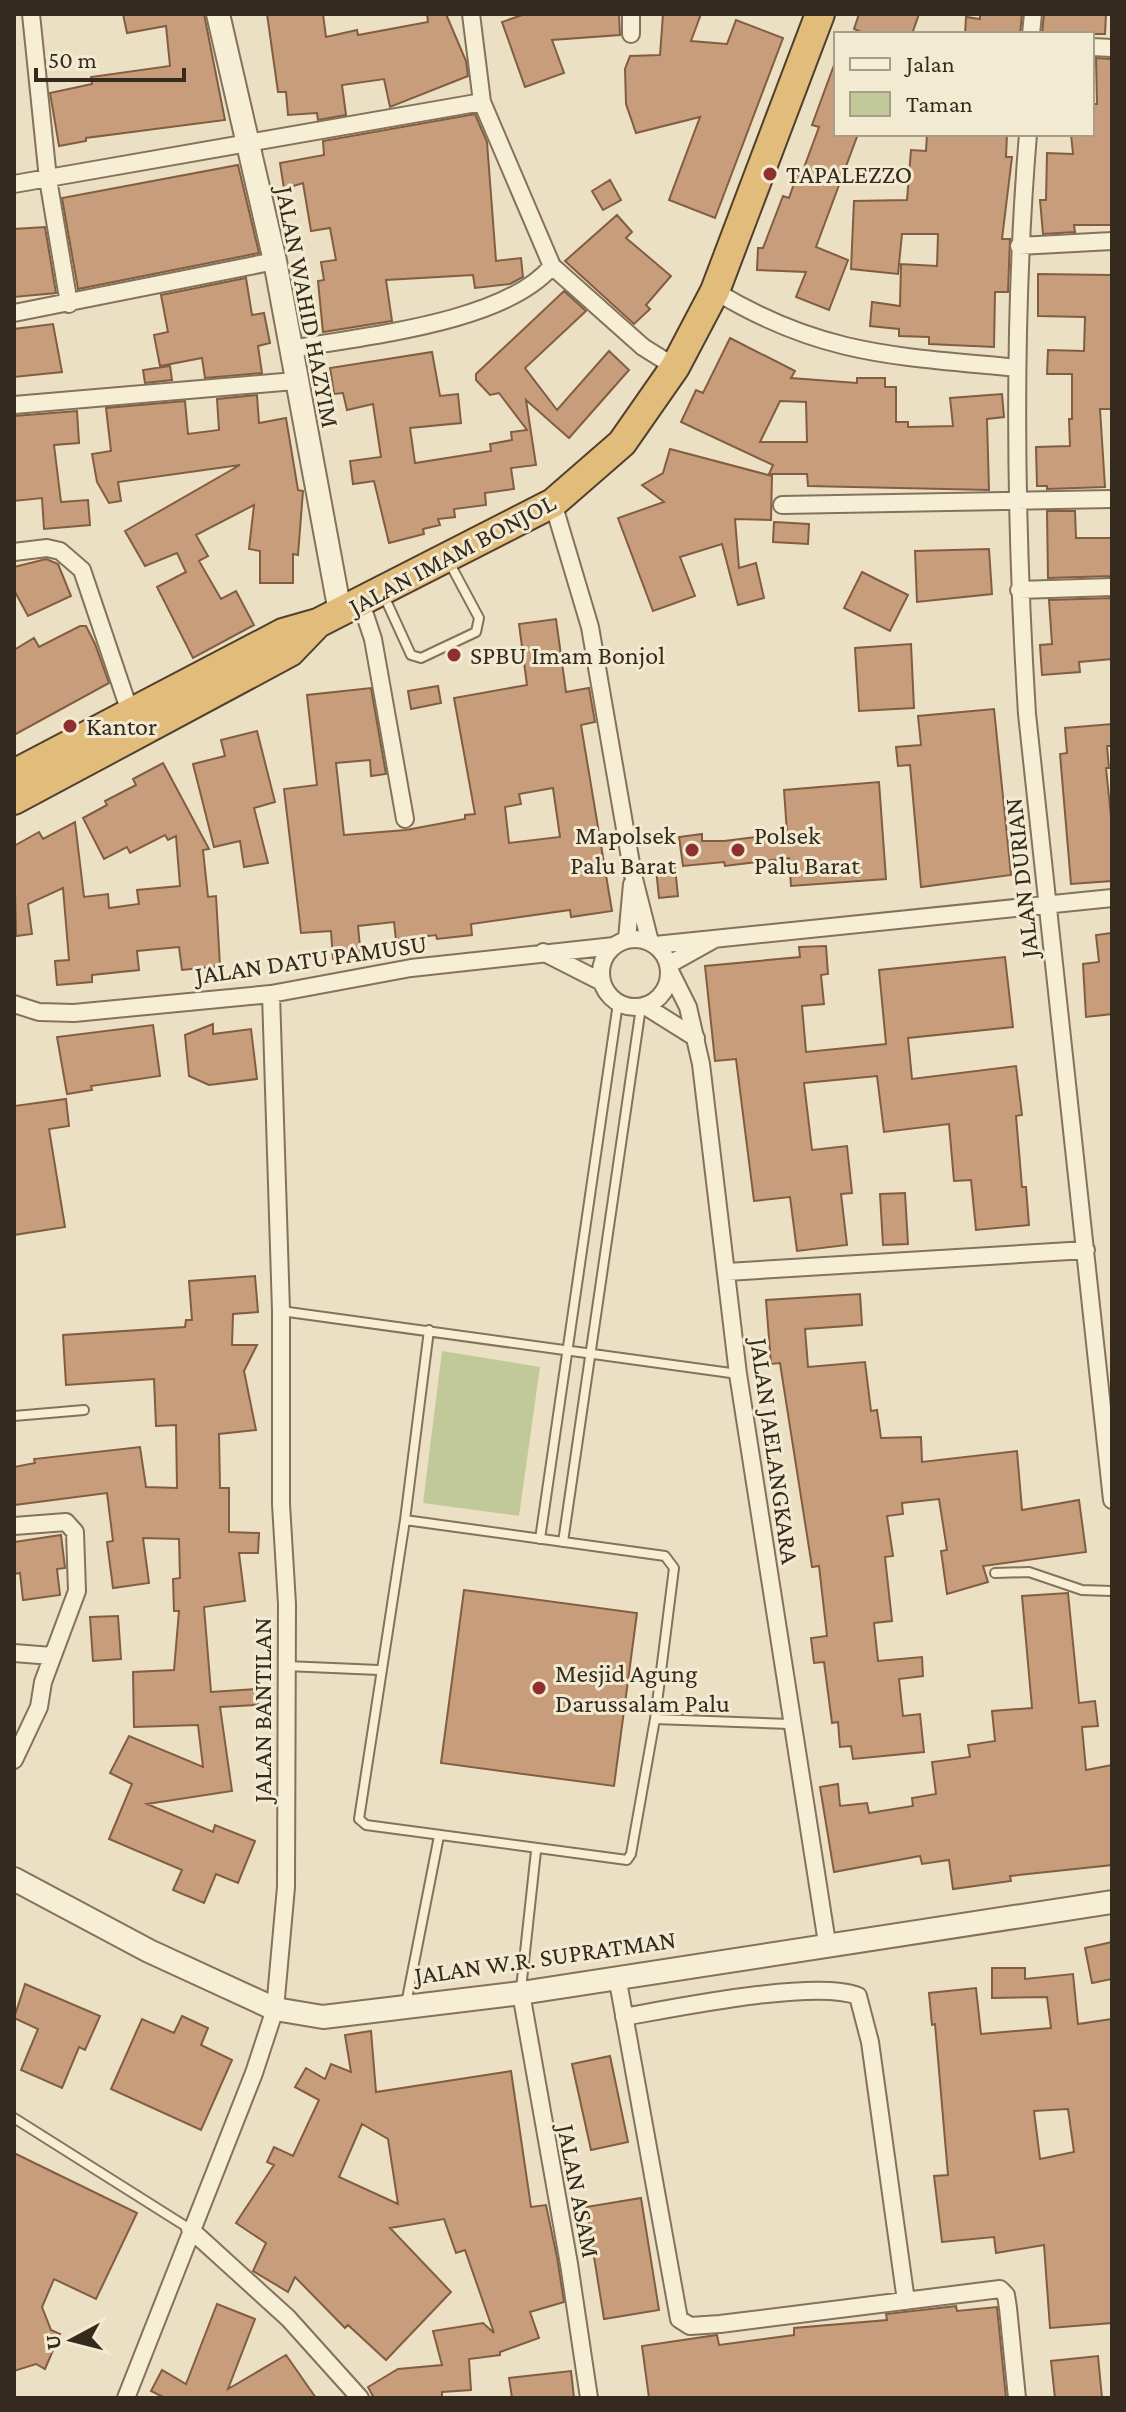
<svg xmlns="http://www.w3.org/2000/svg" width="1126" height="2412" font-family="'Crimson Pro',serif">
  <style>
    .green { fill: #c2c998 }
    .building { fill: #c79d7b; stroke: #825d42; stroke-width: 2; fill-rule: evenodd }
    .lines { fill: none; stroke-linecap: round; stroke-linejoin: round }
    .service-casing { stroke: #84725b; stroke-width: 12 }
    .minor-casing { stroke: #84725b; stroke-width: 20 }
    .tertiary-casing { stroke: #84725b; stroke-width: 26 }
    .trunk-casing { stroke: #52402f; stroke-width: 32 }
    .service { stroke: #f7eed6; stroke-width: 8 }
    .minor { stroke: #f7eed6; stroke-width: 16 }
    .tertiary { stroke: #f7eed6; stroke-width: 22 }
    .trunk { stroke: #e2bc7a; stroke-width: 28 }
    .poi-dot { fill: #90302e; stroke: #f3ead2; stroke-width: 3 }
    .labels { text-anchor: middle; stroke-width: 6; stroke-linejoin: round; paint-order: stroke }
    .poi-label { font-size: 26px; fill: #352a1e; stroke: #f3ead2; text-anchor: start }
    .street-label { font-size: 26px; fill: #352a1e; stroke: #f3ead2 }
  </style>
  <rect width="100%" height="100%" fill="#ebe0c3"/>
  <path class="green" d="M442,1351L540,1367L519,1516L423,1503Z"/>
  <path class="building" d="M123,14H204L225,120L86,138V141L59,146L50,93L92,84L91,77L170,66L166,26L127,33Z
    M267,14H323L326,37L357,30L358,35L428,22L427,14H446L466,61L468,76L390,107L384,79L342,85L346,115L318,120L317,113L288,115L286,92H278Z
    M525,14H619L620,35L552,40L564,73L525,87L502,22Z
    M663,14H701L691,41L727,44L736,20L783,38L715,218L669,200L700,117L636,133L626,104L625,69L630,56L660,55Z
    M859,14H919L912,34H866L854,29Z
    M980,14H1022L1020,34H965L966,17L980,19Z
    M1044,14H1106L1105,34H1042Z
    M1096,58L1112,59V225H1074L1075,232L1043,234L1040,200H1046L1047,153L1073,154L1071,134H1092V104H1097Z
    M834,65L836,134H858L816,247L848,260L829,310L796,297L806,272L757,270L758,248H763L783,196L789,198L798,172L802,173L819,127L812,125Z
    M475,114L487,142L496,261L521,258L523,277L510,284L475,288L473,275L386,280L392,321L323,332L318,281L324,280L321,262L336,260L330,228L311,231L303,183L284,189L280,163L324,155L323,141Z
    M927,134H1007L1006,157H1012L1002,239H1010L1008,292H995L994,347L929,344V337L899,336V329L870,326L872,302L900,306L901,264L937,266L938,234H902L898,274L851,269L854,201L907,200L911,150L926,151Z
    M238,165L259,253L78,289L62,198Z
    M610,180L621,200L603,210L592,191Z
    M617,215L632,232L626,238L671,276L646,305L650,309L634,324L565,261Z
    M45,227L56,293L14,297V229Z
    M1038,274L1112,275L1111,409H1100L1105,487L1047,489V486H1037L1036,447L1070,446L1069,419H1072V374H1047L1048,350L1084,351L1085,317L1038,316Z
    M246,278L252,315L264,313L270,343L258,346L262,373L205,378L202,358L160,366L154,335L168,332L161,295Z
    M564,291L586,311L525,368L557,410L609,351L629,370L569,438L526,400L536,465L511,468L514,489L485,493L486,505L454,509L455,517L438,519L440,525L423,529L424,534L389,543L374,481L353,484L350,461L381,457L373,404L347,410L343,393L334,394L330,368L432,352L440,396L458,394L461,423L410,428L415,463L491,451L490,444L512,440L511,432L527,430L499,393L490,395L476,380V374Z
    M53,324L62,372L14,377V329Z
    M730,338L795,371L791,378L857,383V378H885V387H896V422H908V427L953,426L950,398L1002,394L1004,417L987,419L989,490L808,486L807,474H769L773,465L681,422L696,390L703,393ZM780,401L806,402L807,442H760Z
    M170,366L172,380L145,383L143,370Z
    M257,395L259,423L286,418L298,490L303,491L298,555L293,554V583H260V551L249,549L254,505L196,535L208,556L199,561L221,599L236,591L254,625L193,658L157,587L186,572L177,553L145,566L125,531L240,465L118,482L121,501L109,503L97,482L92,454L111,451L106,408L185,401L188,434L219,430L217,399Z
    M77,411L79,443L54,445L61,502L88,500L90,525L44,529L42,498L14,501V416Z
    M670,449L772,476L771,520L735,519L739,568L756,563L764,598L738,605L722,544L680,557L695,596L653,611L618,518L664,502L642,485L663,473Z
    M1047,511H1075L1076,538H1112V576L1048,578Z
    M774,522L809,524L808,544L773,542Z
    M989,549L992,594L917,602L915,551Z
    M46,559L58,564L71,596L28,616L14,590V567Z
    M862,572L908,595L890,631L844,608Z
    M1112,598V659L1079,662L1080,672L1042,675L1040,645L1052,644L1049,600Z
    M556,619L566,692L589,688L595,722L581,725L612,911L571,917L570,910L471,924L472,935L437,939L436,935L396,940L394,922L358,926L361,957L333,959L331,931L301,933L284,789L317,785L307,695L371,688L386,774L371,776L370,760L336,763L344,835L406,830L465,819V815L475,814L454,698L527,685L519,624ZM553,788L560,837L509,843L505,807L521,804L519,794Z
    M80,626H86L95,644L109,683L14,735V650L34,638L39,647Z
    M911,644L914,708L859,711L855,648Z
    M438,686L441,703L411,709L408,691Z
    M994,709L1011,875L921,887L910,765L898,766L896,747L921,745L918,716Z
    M1112,724V746H1107L1109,768H1106L1112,826V881L1071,884L1060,754L1067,753L1065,728Z
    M257,731L275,802L254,808L268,863L244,867L240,841L214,847L193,764L225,756L221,740Z
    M163,763L209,849L203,850L208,897L216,896L220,966L182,970L179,947L137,951L139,970L92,975V982L57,985L55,961L69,960L63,888L28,904L32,934L16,936L14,846L39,832L43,839L75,822L84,897L108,894L109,908L139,904L137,890L180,886L176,836L168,840L165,835L130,853L127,847L104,859L83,818L107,805L105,801L136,785L133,779Z
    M879,782L886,879L791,886L789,858L725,866L724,862L683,866L679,837L702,834V841H724L787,833L784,790Z
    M675,867L678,896L659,898L656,869Z
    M1112,933V1014L1086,1017L1083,964L1099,962L1096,935Z
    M826,946L828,974L821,975L824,1004L802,1006L806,1052L886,1044L879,970L1005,957L1013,1027L908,1038L912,1079L1016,1066L1022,1115L1016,1116L1022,1187H1026L1029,1225L976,1230L971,1180L954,1181L949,1124L884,1132L877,1076L804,1083L812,1150L847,1146L852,1193L841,1194L847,1245L797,1251L790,1197L754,1201L736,1059L715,1061L705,966L800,957L799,947Z
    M213,1024V1034L251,1029L257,1079L209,1085L189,1076L185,1035Z
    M153,1025L160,1076L91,1086L92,1090L67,1094L57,1037Z
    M66,1099L69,1126L49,1129L65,1227L14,1235V1106Z
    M905,1193L908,1244L883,1245L880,1194Z
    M255,1276L258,1312L233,1314L232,1345H257L244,1371L256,1430L219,1434L220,1488H229V1532L259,1533L258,1553H239L245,1601L204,1607L211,1692L257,1689L258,1705L220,1707L232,1791L147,1804L213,1832L215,1825L255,1841L238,1883L216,1874L204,1903L173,1890L182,1870L109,1839L132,1784L110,1773L129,1736L203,1767L198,1725L134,1727L133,1672L174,1670L179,1611H174L173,1579L180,1578L179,1539L143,1538L149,1583L113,1588L107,1542L113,1541L107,1493L14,1505V1467L35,1463L34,1459L140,1447L146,1487L177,1488L176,1425L156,1426L154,1379L66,1385L63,1335L185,1327L186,1320H192L189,1281Z
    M860,1294L862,1325L805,1329L808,1367L865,1362L871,1411L877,1410L881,1438L921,1437L922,1462L1017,1451L1022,1510L1079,1500L1086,1552L983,1566L988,1582L947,1594L941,1551L947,1550L939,1499L902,1503L903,1514L887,1516L893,1556L885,1557L892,1621L874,1623L878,1661L922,1657L923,1676L899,1679L903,1716L920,1714L924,1752L853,1759L851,1746L840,1747L838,1722L832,1723L824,1662L814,1663L811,1638L827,1636L819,1566L812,1567L780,1363L771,1364L766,1300Z
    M61,1535L65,1568L57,1569L60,1595L23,1600L20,1573L14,1574V1542Z
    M464,1590L637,1613L614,1786L441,1763Z
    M1068,1593L1079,1703L1095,1701L1098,1726L1082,1727L1086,1770L1112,1765V1865L1010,1876L1011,1881L953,1889L949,1860L922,1864L920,1856L834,1872L820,1787L838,1784L840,1806L867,1803L869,1813L913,1806L912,1798L936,1794L932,1762L970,1757L968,1745L995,1741L992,1711L1032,1708L1022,1596Z
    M118,1616L121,1659L93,1661L90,1617Z
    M1112,1942V1979L1092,1983L1085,1948Z
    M992,1968H1025V1979L1073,1974L1078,2024L1112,2019V2323L1050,2328L1044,2245L996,2253L994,2237L942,2242L934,2176L948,2175L935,2024L932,2025L929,1993L976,1988L981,2034L1051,2028L1047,1997L992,1998ZM1068,2109L1074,2152L1040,2159L1034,2111Z
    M25,1984L100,2016L85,2050L79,2047L62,2088L21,2070L38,2029L14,2018Z
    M182,2016L208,2028L201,2045L232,2060L201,2130L111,2089L142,2019L174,2033Z
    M371,2031L376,2092L511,2071L531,2207L546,2205L557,2257L564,2302L530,2312L539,2338L500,2352V2355L469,2359L471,2390L442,2392V2397L374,2398L368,2387L398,2369L442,2365L433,2331L483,2323L494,2333L465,2250L456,2253L444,2219L390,2228L451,2292L386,2360L348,2325L345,2328L295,2277L288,2292L253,2271L266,2243L236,2223L274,2165L267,2162L274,2147L293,2156L319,2100L295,2087L306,2068L325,2079L331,2064L351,2072L345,2035ZM362,2124L388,2139L398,2204L339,2177Z
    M610,2056L628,2142L591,2150L572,2064Z
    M14,2153L137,2213L96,2299L54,2279L42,2307L51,2330L60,2334L45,2369L36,2364L14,2371Z
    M641,2198L659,2310L604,2319L586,2207Z
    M217,2304L255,2319L228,2389L286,2355L316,2398H165L151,2391L162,2370L186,2384Z
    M956,2306L957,2311L997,2307L1006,2398H649L642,2346L717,2335L719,2345L794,2335V2328L887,2320L886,2314Z
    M1098,2356L1102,2398H1055L1051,2361Z
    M571,2371L574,2398H512L509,2378Z"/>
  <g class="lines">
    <g class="service-casing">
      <path id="service" d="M384,596L411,655L421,658L476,632L479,618L449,562
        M281,1311L738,1374
        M14,1416L84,1410
        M405,1520L665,1556L674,1568L655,1719L631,1854L627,1860L366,1825L359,1819L405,1520L429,1330
        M540,1539L618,1003
        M563,1542L641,1007
        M995,1573L1029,1572L1082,1590L1112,1591
        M286,1666L379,1670
        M655,1719L790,1724
        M521,1989L536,1851
        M406,2004L439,1836
        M14,2118L190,2229"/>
    </g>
    <g class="minor-casing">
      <path id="minor" d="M31,14L48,179L69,304
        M471,14L482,102L552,266L643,347L675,367
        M631,14V34
        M1031,34L1033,14
        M1092,47L1112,48
        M1028,134C1012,327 1015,521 1027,714L1112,1500
        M14,184L482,102
        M1019,246L1112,241
        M715,291C822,356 897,356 1017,368
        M14,313L275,261
        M291,349C362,336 505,323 552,266
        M14,405L295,381
        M553,503L590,627L633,875L650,942
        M782,505L1112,499
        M14,552L47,548L60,551L82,570L130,712
        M1019,590L1112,587
        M360,600L373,639L405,819
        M627,939L632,884
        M601 973a34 34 0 1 1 68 0a34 34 0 1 1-68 0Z
        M655,945L1112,898
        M543,952L602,982
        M668,965L713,940
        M669,969L688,1007L701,1064L738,1374L827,1943
        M14,1004L39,1012L74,1013L271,994L411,968L614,946
        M645,1006L696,1038
        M727,1272L1086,1250
        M14,1526L66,1522L75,1532L77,1591L43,1682L39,1707L14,1760
        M14,1653L52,1656
        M617,1976L679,2319L690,2326L720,2324L1000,2289L1006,2295L1008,2308L1017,2398
        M521,1993L569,2264L589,2398
        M624,2017C674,2008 815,1979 858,1996L870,2042L906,2301
        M190,2229L288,2318L360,2398
        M126,2398L254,2073L275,2009L286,1887L287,1604L281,1504V1311L271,994"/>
    </g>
    <g class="tertiary-casing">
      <path id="tertiary" d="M218,14L275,261L340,612
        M14,1879L149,1951L275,2009L323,2017L521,1993L1112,1902"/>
    </g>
    <g class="trunk-casing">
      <path id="trunk" d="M14,774L283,633L318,623L553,503L622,443L675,367L715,291L820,14
        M14,800L290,652L317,624"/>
    </g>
    <use href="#service" class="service"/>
    <use href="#minor" class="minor"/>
    <use href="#tertiary" class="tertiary"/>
    <use href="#trunk" class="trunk"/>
  </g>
  <g class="poi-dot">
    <circle cx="770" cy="174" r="8"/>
    <circle cx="454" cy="655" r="8"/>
    <circle cx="70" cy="726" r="8"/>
    <circle cx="692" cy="850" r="8"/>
    <circle cx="738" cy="850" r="8"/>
    <circle cx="539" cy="1688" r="8"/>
  </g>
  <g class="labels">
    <g class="poi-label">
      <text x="786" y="183">TAPALEZZO</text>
      <text x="470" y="664">SPBU Imam Bonjol</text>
      <text x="86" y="735">Kantor</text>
      <text x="676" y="844" text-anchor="end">Mapolsek<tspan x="676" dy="30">Palu Barat</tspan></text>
      <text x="754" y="844">Polsek<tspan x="754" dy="30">Palu Barat</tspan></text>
      <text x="555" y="1682">Mesjid Agung<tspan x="555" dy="30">Darussalam Palu</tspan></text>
    </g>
    <g class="street-label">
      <text transform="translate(308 307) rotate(79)" y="9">JALAN WAHID HAZYIM</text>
      <text transform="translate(452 554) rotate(-28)" y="9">JALAN IMAM BONJOL</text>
      <text transform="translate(1021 878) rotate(-96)" y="9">JALAN DURIAN</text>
      <text transform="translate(311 959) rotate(-8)" y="9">JALAN DATU PAMUSU</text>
      <text transform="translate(775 1451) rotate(82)" y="9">JALAN JAELANGKARA</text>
      <text transform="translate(262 1710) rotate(-90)" y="9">JALAN BANTILAN</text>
      <text transform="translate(545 1957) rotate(-8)" y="9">JALAN W.R. SUPRATMAN</text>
      <text transform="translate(579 2191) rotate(79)" y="9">JALAN ASAM</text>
    </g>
  </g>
  <rect width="1126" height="2412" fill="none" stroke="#352a1e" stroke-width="32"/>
  <rect x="834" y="32" width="260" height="104" fill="#f3ead2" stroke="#a79d8a" stroke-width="2"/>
  <rect x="850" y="58" width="40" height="12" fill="#f7eed6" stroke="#a79d8a" stroke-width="2"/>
  <text x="906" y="72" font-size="24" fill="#352a1e">Jalan</text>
  <rect x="850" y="92" width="40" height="24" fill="#c2c998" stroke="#a79d8a" stroke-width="2"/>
  <text x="906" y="112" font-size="24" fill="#352a1e">Taman</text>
  <g transform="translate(72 2340) rotate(263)" stroke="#f3ead2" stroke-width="6" paint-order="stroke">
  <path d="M0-6L14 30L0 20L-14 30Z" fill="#352a1e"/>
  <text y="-12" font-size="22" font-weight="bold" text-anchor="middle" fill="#352a1e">U</text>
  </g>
  <path d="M36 68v12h148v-12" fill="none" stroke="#352a1e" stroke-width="4"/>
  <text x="48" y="68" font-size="24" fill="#352a1e" stroke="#f3ead2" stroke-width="6" paint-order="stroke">50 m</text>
</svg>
